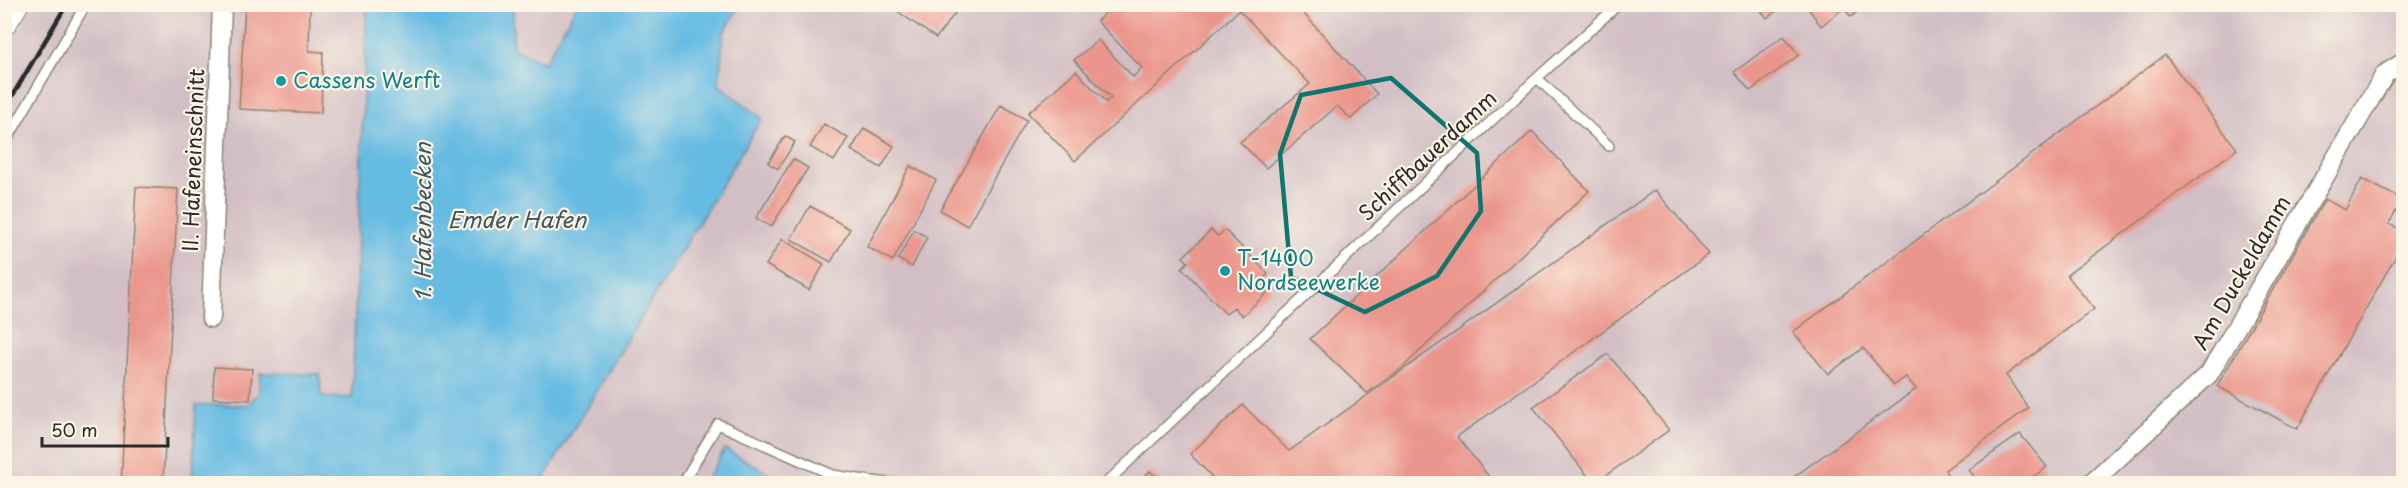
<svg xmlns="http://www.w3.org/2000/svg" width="2408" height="488" font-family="'Playpen Sans',sans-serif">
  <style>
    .industrial { fill: #d2bec5 }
    .water { fill: #66bbe3; stroke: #487387; stroke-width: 1.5 }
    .building { fill: #eb968c }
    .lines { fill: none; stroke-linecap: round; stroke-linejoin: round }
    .service-casing { stroke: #8c8674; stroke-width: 12 }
    .minor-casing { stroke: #8c8674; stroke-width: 21 }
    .secondary-casing { stroke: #8c8674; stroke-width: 28 }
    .service { stroke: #fff; stroke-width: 9 }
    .minor { stroke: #fff; stroke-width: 18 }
    .secondary { stroke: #fff; stroke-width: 26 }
    .rail { stroke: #2b2b2b; stroke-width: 4.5 }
    .marked { fill: none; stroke: #0f766e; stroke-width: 4.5; stroke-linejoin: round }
    .culture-dot { fill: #0f9aa8; stroke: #fcf5e5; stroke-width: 2 }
    .labels { text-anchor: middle; stroke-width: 4.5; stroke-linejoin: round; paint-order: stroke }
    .culture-label { font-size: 21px; fill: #0d838f; stroke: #fcf5e5; text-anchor: start }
    .street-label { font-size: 21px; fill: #2b2b2b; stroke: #fcf5e5 }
    .water-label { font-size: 22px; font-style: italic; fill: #3d5662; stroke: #fcf5e5 }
  </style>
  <rect width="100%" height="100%" fill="#fcf5e5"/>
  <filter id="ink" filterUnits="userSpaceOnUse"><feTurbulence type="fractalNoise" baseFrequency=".0167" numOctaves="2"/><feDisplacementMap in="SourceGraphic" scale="12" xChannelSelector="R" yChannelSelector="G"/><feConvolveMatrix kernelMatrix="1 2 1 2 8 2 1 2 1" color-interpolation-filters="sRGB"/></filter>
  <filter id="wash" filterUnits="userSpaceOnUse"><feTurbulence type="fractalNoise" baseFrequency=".008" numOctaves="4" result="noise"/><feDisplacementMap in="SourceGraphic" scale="24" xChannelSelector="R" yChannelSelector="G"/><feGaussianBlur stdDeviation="1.35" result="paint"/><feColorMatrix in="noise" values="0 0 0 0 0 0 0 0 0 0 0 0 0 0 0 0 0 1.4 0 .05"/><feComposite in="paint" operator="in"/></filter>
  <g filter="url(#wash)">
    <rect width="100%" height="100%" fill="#eee0be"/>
    <path class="industrial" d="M16,4L367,5L352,398H321L320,374H260L259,393L247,405H196L192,483H5L4,23Z
      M513,5H577L544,63L513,49Z
      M740,5H2403V483L785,484L726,449L704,483L541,484L762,118L719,86L723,34Z"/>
    <path class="water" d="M367,5H513V49L544,63L577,5H740L723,34L719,85L762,118L541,483H192L196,405H247L259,393L260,373L320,374L321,397L352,398Z
      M725,449L785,483H704Z"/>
    <g id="blocks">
      <path class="building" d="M245,4H310L309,51L323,52L321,113L239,109Z
        M887,4H962L936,38Z
        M1114,4H1295L1377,94L1351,119L1337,106L1266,168L1240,142L1310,84L1239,10L1075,161L1028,113L1076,71L1106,102L1111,98L1074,60L1098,40L1133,77L1142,68L1097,21Z
        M1764,4H1785L1767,18L1759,8Z
        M1805,4H1867L1851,17L1844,8L1821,26Z
        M1784,36L1799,55L1750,91L1734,72Z
        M2165,55L2237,149L2067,275L2094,309L2006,375L2028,408L1945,470L1953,484H1784L1916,389L1906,377L1894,385L1863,348L1828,374L1793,332Z
        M1001,105L1027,120L967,226L940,210Z
        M824,124L848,138L834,161L810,147Z
        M864,128L894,146L881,168L851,150Z
        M1532,131L1589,191L1402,368L1367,393L1310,339Z
        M785,136L795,142L778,169L768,163Z
        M793,159L808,168L771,227L756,218Z
        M910,166L936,180L893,261L867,247Z
        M2362,179L2402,199L2389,224L2404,231V242L2297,429L2217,386L2325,199L2345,210Z
        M136,187L178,189L163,484H121Z
        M1655,190L1709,254L1457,437L1495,484H1219L1190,454L1243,405L1289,451Z
        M810,206L850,229L831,262L791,239Z
        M914,230L927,237L912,267L898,259Z
        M1211,230L1218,236L1225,230L1268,274L1262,280L1271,289L1242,316L1234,307L1226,314L1182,268L1188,262L1183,257Z
        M782,239L824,264L809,290L766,265Z
        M1608,354L1669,430L1594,484L1533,407Z
        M214,367L252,369L250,400L213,398Z
        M2020,434L2047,467L2023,484H1980L1969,470Z
        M1150,471L1164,484H1137Z"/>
    </g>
  </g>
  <g filter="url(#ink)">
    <use href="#blocks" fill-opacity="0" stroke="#8c8674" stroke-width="1.5"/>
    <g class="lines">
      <g class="service-casing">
        <path id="service" d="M1537,78L1609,146
          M4,145L86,4
          M682,484L718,424L833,475L871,481
          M870,484L871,481L899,484
          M1105,484L1537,78L1619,4"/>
      </g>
      <g class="minor-casing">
        <path id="minor" d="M211,318L222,4
          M2090,484L2209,374L2385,74L2404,62"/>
      </g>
      <g class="secondary-casing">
        <path id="secondary" d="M4,22L15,4"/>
      </g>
      <use href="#service" class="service"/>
      <use href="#minor" class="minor"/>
      <use href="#secondary" class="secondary"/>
      <path class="rail" d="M4,110L67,4"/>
    </g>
  </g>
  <path class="marked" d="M1391,78L1477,153L1481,211L1437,276L1365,312L1291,277L1280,154L1301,95Z"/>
  <g class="culture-dot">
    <circle cx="281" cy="81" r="6"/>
    <circle cx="1225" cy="271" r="6"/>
  </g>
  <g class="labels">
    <g class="culture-label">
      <text x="293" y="88">Cassens Werft</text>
      <text x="1237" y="266">T-1400<tspan x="1237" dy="24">Nordseewerke</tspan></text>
    </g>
    <g class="street-label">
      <text transform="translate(1428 156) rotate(-43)" y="7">Schiffbauerdamm</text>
      <text transform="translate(194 160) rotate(-88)" y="7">II. Hafeneinschnitt</text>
      <text transform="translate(2242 273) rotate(-60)" y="7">Am Duckeldamm</text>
    </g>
    <g class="water-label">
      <text x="517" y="228">Emder Hafen</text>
      <text transform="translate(423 222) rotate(-90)" y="8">1. Hafenbecken</text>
    </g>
  </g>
  <rect width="2408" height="488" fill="none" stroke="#fcf5e5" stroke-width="24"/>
  <path d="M42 437v9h126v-9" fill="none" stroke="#2b2b2b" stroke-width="3"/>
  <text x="51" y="437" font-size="18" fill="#2b2b2b" stroke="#fcf5e5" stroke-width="4.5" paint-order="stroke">50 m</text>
</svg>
